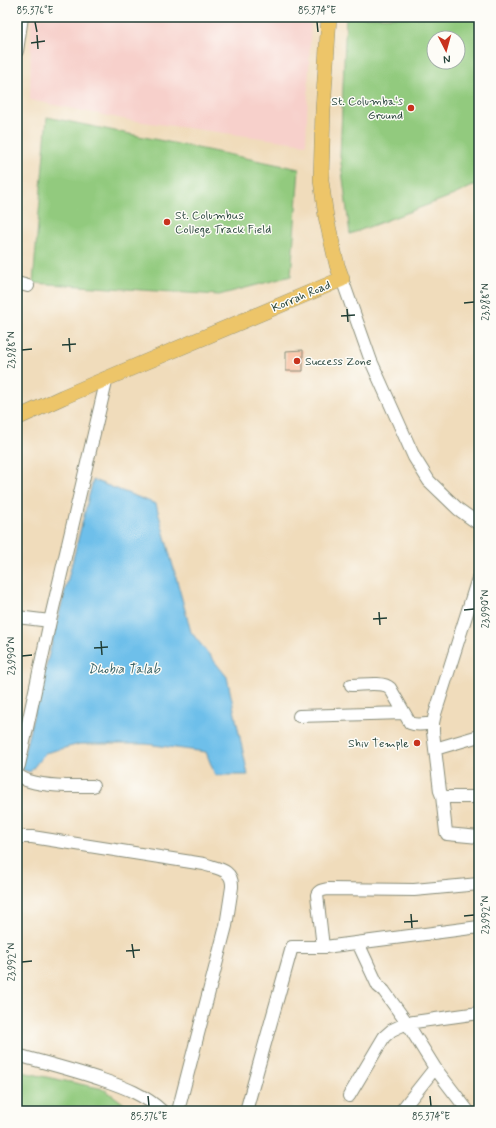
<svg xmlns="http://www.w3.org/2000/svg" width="496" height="1128" font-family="Mynerve,sans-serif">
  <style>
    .built { fill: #f7d0cb }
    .green { fill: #92ca7e; stroke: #588459; fill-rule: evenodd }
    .water { fill: #6ebfea; stroke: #467e8f }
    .building { fill: #f8a880 }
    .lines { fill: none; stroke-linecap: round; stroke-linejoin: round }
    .minor-casing { stroke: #888c78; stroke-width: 14 }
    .major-casing { stroke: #888c78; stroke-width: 16 }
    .minor { stroke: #fff; stroke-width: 12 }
    .major { stroke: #edc569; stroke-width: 15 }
    .ticks { fill: none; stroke: #1f3d34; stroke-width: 1.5 }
    .poi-dot { fill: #c8321e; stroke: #fdfcf7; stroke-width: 1.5 }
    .labels { text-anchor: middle; stroke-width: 3; stroke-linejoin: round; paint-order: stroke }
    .poi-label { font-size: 12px; fill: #1f3d34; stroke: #fdfcf7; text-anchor: end }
    .street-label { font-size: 12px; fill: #1f3d34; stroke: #fdfcf7 }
    .water-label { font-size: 13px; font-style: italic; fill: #335e62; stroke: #fdfcf7 }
    .neatline { fill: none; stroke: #1f3d34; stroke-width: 1.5 }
    .ticks-label { font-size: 10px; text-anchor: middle; fill: #1f3d34 }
  </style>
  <rect width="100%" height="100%" fill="#fdfcf7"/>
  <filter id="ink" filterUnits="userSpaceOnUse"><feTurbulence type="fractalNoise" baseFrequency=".025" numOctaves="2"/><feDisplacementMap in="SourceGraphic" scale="8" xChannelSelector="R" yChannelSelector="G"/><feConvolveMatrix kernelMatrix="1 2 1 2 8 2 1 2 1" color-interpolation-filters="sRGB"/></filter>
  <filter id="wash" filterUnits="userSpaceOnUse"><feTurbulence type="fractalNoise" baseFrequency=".012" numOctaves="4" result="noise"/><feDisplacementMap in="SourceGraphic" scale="16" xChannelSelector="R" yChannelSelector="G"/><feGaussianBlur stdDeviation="0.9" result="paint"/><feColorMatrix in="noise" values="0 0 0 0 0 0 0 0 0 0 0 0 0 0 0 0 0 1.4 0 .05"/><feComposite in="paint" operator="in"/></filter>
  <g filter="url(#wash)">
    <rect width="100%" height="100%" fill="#f0dcbb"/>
    <path class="built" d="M31,17H311L306,144L128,120L30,100Z"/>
    <path class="green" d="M346,17H479V183L454,195L350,234L340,155ZM434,38H458V62H434Z
      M47,117L299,169L291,276L219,295L33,283Z
      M17,1071L104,1089L134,1111H17Z"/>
    <path class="water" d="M93,480L156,504L191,632L227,677L248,775H215L206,752L146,744H80L45,753L30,772L20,769Z"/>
    <g id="blocks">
      <path class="building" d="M303,350V371H286V351Z"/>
    </g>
  </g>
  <g filter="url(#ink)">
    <use href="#blocks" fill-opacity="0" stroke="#888c78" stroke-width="1"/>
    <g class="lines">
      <g class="minor-casing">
        <path id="minor" d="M17,51L22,17
          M342,279L371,361L414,457L429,481L458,509L479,524
          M17,283L28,286
          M479,575L435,714L433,723V732L440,791L442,796L445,797H479
          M17,617L50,621
          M351,685C362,685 383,681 390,688L410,723C417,726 425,724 433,723
          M299,716L404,713
          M435,749L479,736
          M17,769L19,765L50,621L107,378
          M17,775C21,777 25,780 29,781C49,787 72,786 93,786
          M442,796L446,832L447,834L479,837
          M17,837H32L204,864C218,869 233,869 232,887L226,926L178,1111
          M358,943L378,986L384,991L407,1023L435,1068L468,1111
          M323,947L317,895C319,890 323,890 328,889L414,890L479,884
          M17,1055C46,1063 74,1070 103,1080C124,1087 145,1095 162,1111
          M349,1096L384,1037L392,1030L407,1023L479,1013
          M246,1111L292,947H325L479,927
          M401,1111L435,1068"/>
      </g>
      <g class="major-casing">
        <path id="major" d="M17,418L63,397L342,279L337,265L326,217L321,180L323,110L329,17"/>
      </g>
      <use href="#minor" class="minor"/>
      <use href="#major" class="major"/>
    </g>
  </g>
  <path class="ticks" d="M35,22L37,32M317,22L318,32M37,35L38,49M31,43L45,41M464,303L474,302M347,309L348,322M341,316L355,315M69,338L70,352M62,345L76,344M22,350L32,349M464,610L474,609M379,612L380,625M373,619L387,618M101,641L102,655M94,648L108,647M22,656L32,655M411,914L412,928M464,916L474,915M404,922L418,921M132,944L134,958M126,951L140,950M22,962L32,961M148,1096L149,1106M430,1096L431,1106"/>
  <g class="poi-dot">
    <circle cx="411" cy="108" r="4"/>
    <circle cx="167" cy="222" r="4"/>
    <circle cx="297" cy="361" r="4"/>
    <circle cx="417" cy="743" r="4"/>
  </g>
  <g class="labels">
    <g class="poi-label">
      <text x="403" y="105">St. Columba's<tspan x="403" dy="14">Ground</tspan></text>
      <text x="175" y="219" text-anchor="start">St. Columbus<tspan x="175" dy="14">College Track Field</tspan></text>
      <text x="305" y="365" text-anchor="start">Success Zone</text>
      <text x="409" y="747">Shiv Temple</text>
    </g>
    <g class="street-label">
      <text transform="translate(301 296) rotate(-23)" y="4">Korrah Road</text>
    </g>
    <g class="water-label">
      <text x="124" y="673">Dhobia Talab</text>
    </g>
  </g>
  <rect width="496" height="1128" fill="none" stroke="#fdfcf7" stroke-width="44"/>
  <g transform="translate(446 50) rotate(174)"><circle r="19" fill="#fdfcf7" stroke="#a4b0a9"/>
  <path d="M0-3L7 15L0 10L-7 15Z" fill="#c8321e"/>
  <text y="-6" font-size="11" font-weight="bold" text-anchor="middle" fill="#1f3d34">N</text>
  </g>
  <rect x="22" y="22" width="452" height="1084" class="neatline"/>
  <g class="ticks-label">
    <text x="35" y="14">85.376°E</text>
    <text x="317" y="14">85.374°E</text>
    <text transform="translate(485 302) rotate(-90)" y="4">23.988°N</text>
    <text transform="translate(11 350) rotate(-90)" y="4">23.988°N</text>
    <text transform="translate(485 609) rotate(-90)" y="4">23.990°N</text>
    <text transform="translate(11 656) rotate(-90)" y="4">23.990°N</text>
    <text transform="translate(485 915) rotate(-90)" y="4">23.992°N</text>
    <text transform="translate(11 962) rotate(-90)" y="4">23.992°N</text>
    <text x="149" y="1120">85.376°E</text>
    <text x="431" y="1120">85.374°E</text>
  </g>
</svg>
